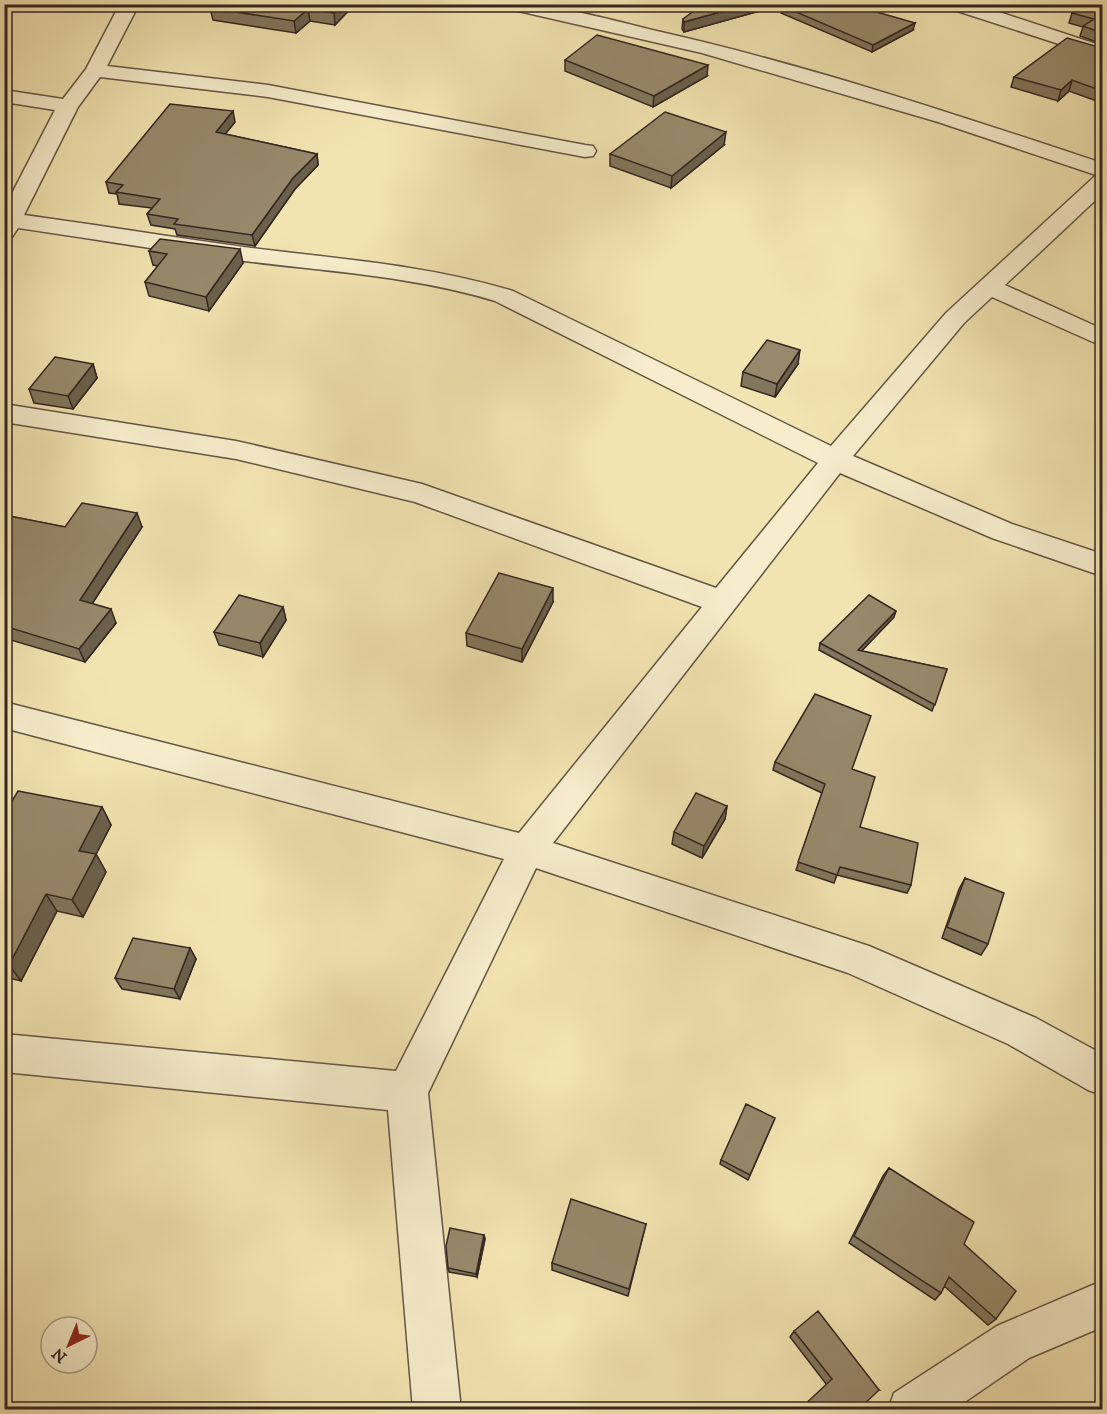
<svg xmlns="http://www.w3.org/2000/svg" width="1107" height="1414" font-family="'IM FELL DW Pica',serif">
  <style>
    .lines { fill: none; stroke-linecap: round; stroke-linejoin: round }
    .minor-casing { stroke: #645644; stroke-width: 3 }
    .minor { fill: #f7edcc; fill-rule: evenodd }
    .wall { fill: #82765c; stroke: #342620; stroke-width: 1.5 }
    .shaded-wall { fill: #6a604b; stroke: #342620; stroke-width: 1.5 }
    .building { fill: #97896b; stroke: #342620; stroke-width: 1.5 }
  </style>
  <rect width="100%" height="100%" fill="#f2e4b1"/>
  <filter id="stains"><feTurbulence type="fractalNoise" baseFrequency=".00333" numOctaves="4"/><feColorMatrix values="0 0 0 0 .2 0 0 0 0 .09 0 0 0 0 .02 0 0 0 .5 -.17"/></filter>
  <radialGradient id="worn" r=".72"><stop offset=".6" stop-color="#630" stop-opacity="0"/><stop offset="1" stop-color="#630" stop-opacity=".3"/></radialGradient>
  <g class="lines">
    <g class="minor-casing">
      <path id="minor" d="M120,4H139L107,66L268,85L585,145L593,146L596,151L593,156L585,157L268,97L100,77L78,107L24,215C100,225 175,238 251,248C340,259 427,265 513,291L831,446L946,313L1094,177L1099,176L938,122L702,53L514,10L505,4C558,4 610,20 661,32C811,66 957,115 1102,163V194L1005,285L1102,329V346L992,297L964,323L853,456L1012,524L1102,554V576L992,538L840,473L553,843L869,946L1036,1018L1102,1054V1095L1088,1090L1008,1044L848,973L536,868L428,1093L461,1410H413L388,1110L4,1072V1034L396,1071L504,859L4,728V702L519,833L702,607L415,502L236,459L4,422V404L236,441L422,484L716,588L818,463L495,301C416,277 334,272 253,262C174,253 96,239 18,228L12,237L4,239V209L55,110L4,102V90L63,99L86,69Z
        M946,4H975L1102,46V58L948,8Z
        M1102,1281V1327L1029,1358L953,1410H888L894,1393L997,1326Z"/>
    </g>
    <use href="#minor" class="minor"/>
  </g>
  <path class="wall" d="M4,4H29L25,10L4,9Z
    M214,4H355L335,25L310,21L296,33L213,20L210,8Z
    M1102,4V44L1080,36L1083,27L1069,23L1072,13Z
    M782,6L913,30L872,52L781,13Z
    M763,10L684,32L682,29L683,19Z
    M1102,48V103L1069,91L1058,101L1011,87L1014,77Z
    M565,60L707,76L653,107L565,71Z
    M235,122L225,134L317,154L318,165L295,189L255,246L177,235L175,229L151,225L147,214L152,208L119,204L117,194L109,193L106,182Z
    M724,145L671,188L610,166V154Z
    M149,251L243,263L209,311L149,296L145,282L158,266L153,265Z
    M93,364L97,378L73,409L34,403L29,389Z
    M798,364L775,397L741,386L743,372Z
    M4,515L65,527H142L92,604L116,623L85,662L4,638Z
    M553,602L522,662L467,646L466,633Z
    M283,607L286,620L263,657L219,645L214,632Z
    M894,617L861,651L947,669L932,711L819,650L820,643Z
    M775,762L852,769L860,827L911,885L907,893L837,875L834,883L796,870L822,793L773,770Z
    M727,806L725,819L702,858L672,844L674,832Z
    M102,807L111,825L96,854L106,872L83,917L57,911L21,981L4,977V814Z
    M965,878L988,944L981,955L942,938L959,889Z
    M190,948L196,959L180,999L122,989L115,978Z
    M775,1118L748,1180L720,1164L721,1160Z
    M889,1168L964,1244L996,1319L988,1325L944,1286L941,1293L935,1300L849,1243L883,1176Z
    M646,1224L628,1296L552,1270V1263Z
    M484,1235L485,1239L477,1277L449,1272L448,1268Z
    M794,1331L879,1390L827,1385L790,1337Z"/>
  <path class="shaded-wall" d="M24,4H29L25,10Z
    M342,4H355L335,25L334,13Z
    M749,4H770L763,10L684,32V22Z
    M308,9L310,21L296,33L294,21Z
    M915,23L913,30L872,52L873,45Z
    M708,65L707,76L653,107L654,96Z
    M1072,80L1069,91L1058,101L1061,90Z
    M233,111L235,122L218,143L216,132Z
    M726,132L724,145L671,188L672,176Z
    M317,154L318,165L295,189L255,246L252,235L293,178Z
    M240,249L243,263L209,311L206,297Z
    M800,350L798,364L775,397L777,384Z
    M93,364L97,378L73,409L68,396Z
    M137,513L142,527L86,613L80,600Z
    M553,588V602L522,662V649Z
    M283,607L286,620L263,657L260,643Z
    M111,609L116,623L85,662L79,649Z
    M896,611L894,617L856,657L858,650Z
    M727,806L725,819L702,858L704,846Z
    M102,807L111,825L89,868L79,851Z
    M96,854L106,872L83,917L72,900Z
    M46,894L57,911L21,981L9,965Z
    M190,948L196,959L180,999L174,989Z
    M484,1235L485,1239L477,1277L476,1274Z"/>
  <path class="building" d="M214,4H342L334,13L308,9L294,21L210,8Z
    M703,4H749L684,22L683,19Z
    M782,4H849L915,23L873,45L782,6Z
    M1080,4H1102V33L1083,26L1094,19L1072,13Z
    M597,35L708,65L654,96L565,60Z
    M1067,38L1102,48V91L1072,80L1061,90L1014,77Z
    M170,104L233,111L216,132L317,154L293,178L252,235L174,224L178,219L147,214L160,199L116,192L123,185L106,182Z
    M665,112L726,132L672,176L610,154Z
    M160,239L240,249L206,297L145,282L167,254L149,251Z
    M767,340L800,350L777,384L743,372Z
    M55,357L93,364L68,396L29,389Z
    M82,503L137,513L80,600L111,609L79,649L4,626V515L65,527Z
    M499,573L553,588L522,649L466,633Z
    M239,595L283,607L260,643L214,632Z
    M869,595L896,611L858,650L947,669L935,705L820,643Z
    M815,694L871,716L852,769L875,777L860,827L918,843L911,885L840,867L837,875L798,862L825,784L775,762Z
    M18,791L102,807L79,851L96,854L72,900L46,894L9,965L4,964V838L6,836H4V814Z
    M696,793L727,806L704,846L674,832Z
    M965,878L1004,893L988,944L947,927Z
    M133,938L190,948L174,989L115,978Z
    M746,1104L775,1118L750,1175L721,1160Z
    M889,1168L974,1222L964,1244L1016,1291L996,1319L949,1277L941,1293L854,1236Z
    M571,1199L646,1224L629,1289L552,1263Z
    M450,1228L484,1235L476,1274L448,1268L446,1246Z
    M818,1311L879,1390L858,1410H799L832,1379L794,1331Z"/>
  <rect width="1107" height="1414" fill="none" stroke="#f2e4b1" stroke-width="24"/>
  <rect x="6" y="6" width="1095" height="1402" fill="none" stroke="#342620" stroke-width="3"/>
  <rect x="12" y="12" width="1083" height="1390" fill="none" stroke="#342620" stroke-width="1.5"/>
  <g transform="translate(69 1345) rotate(223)"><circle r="28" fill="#f7edcc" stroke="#a99d87" stroke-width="1.5"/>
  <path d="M0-4.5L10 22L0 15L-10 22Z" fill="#8f2418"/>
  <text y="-9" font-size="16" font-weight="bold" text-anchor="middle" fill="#342620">N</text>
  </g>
  <rect width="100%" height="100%" filter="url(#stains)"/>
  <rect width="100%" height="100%" fill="url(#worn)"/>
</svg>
